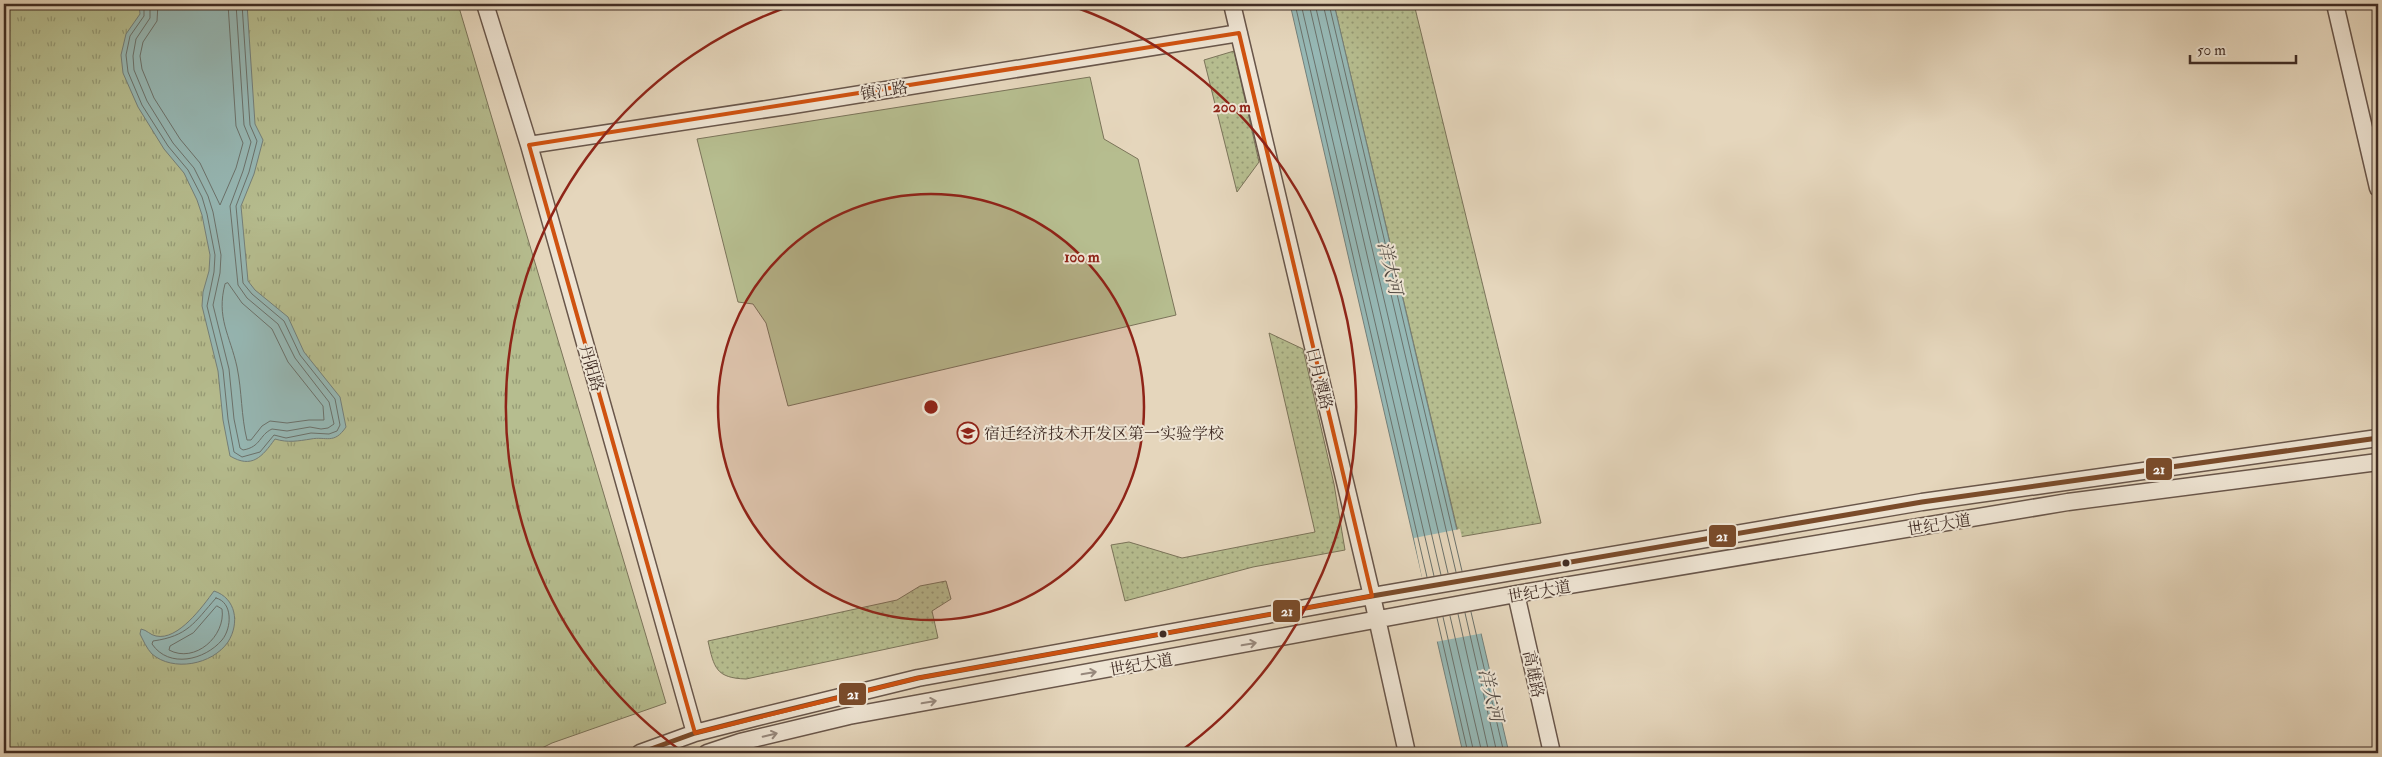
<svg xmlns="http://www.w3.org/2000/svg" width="2382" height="757" font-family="'IM FELL Double Pica','Noto Serif SC',serif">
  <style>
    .grass { fill: url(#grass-tufts); stroke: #7b745a }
    .park { fill: url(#park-dots); stroke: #7b745a }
    .pitch { fill: #b6bd8f; stroke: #7b745a }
    .water { fill: #96b8b5; stroke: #74807b }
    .pier { fill: #e5d6bc }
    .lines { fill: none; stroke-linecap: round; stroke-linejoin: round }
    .shore { stroke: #6b726c; stroke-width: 1 }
    .minor-casing { stroke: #69564a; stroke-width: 19 }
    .minor { stroke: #eee4d3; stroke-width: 16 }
    .bus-1-casing { stroke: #eee4d3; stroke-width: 9 }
    .bus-1 { stroke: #7a4b2a; stroke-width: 5 }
    .oneway { stroke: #97887c }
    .marked { fill: none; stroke: #cf5210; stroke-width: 4; stroke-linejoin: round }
    .ring { fill: none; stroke: #8f2418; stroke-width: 2.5 }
    .bus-dot { fill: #402c24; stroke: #eee4d3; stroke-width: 2 }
    .labels { text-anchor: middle; stroke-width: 4; stroke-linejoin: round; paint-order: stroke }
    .street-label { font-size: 16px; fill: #402c24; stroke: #eee4d3 }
    .poi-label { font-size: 16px; fill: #402c24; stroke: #eee4d3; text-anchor: start }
    .water-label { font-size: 18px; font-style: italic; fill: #514841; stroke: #eee4d3 }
    .centre { fill: #8f2418; stroke: #eee4d3; stroke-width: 2.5 }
    .ring-label { font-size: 15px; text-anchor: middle; font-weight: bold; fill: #8f2418; stroke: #eee4d3; stroke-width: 4; stroke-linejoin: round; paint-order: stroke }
    .line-badge { stroke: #eee4d3; stroke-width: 2 }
    .badge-label { font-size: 14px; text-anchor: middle; font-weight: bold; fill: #fff }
  </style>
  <defs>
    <pattern id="grass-tufts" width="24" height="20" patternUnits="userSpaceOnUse" patternTransform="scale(1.25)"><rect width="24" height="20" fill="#b6bd8f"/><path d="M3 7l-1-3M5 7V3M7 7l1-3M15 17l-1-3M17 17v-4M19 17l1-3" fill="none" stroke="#959a75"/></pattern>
    <pattern id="park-dots" width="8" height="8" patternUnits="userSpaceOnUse" patternTransform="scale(1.25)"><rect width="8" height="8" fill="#b6bd8f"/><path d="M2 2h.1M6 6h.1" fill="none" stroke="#959a75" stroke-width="1.8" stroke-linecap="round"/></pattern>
  </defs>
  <rect width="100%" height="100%" fill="#e5d6bc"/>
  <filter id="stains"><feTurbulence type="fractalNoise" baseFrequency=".004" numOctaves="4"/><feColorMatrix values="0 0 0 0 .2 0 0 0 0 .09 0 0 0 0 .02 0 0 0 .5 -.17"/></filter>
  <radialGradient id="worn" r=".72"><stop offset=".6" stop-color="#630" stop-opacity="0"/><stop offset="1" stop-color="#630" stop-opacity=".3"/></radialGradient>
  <path class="grass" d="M4,4H458L666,703L552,743L532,753H4Z"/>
  <path class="park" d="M1334,4H1414L1541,523L1459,537Z
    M1234,51L1259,162L1237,192L1204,60Z
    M1269,333L1303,349L1334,484L1345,550L1253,567L1125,601L1111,545L1129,542L1182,558L1315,532Z
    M946,581L951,599L932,611L938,638L746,679C716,678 714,668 708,641L897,600L920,586Z"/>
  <path class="pitch" d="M1090,77L1104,139L1138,159L1176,315L788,406L766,323L753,304L738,302L697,139Z"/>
  <path class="water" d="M139,4H247L255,124L263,140L254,174L241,206L248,281L255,290L288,317L304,352L340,397L346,427C334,445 326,436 311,439C298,441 288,443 275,439C262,457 252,469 230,456L223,420L218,371L202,306L203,292L209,271L210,255L202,215L197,200L184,173L164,149L138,107L123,73L121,55L126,34L140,14Z
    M1290,4H1334L1509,753H1463Z
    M214,591C236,598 240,623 228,642C212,665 173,672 152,654C147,649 143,640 140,634L141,629C147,630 150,635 156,636C178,641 203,606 214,591Z"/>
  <path class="pier" d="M1460,529L1484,633L1435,642L1414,538Z"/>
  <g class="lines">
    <path class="shore" d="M144,4V16L130,36L126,55L128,72L142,105L168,146L188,170L202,197L207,214L215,255L214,272L207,306L223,370L228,419L234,452L242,457L260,452L274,435L286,438L311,433L329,434L337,431L340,425L335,399L300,355L284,321L252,294L243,283L236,206L249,172L257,141L250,125L242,4
      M150,4V18L136,39L133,56L134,70L147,101L173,143L194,168L208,196L213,212L221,255L220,273L213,305L229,369L234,419L240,448L243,450C261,447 259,435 272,429L287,431L310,427L321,429L328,428L334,424L329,402L295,358L278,324L247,298L238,285L230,206L243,171L251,142L244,125L236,4
      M158,4L157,21L143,42L140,56L142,69L154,98L180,139L200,163L220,205L236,168L243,143L236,126L228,4
      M1295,4L1427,577
      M1301,4L1434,576
      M1309,4L1441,575
      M1315,4L1448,573
      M1323,4L1456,572
      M1329,4L1462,571
      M228,283L242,303L272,329L288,362L323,406L324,420H309L287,423L270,421L262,426L251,440H247C241,416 242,391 237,367C230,335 216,318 225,284Z
      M216,598C233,602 232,628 222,640C205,660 169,669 152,644L153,641C188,636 194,623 216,598Z
      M217,606L222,609C226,636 195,664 169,650L170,646L193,633Z
      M1471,612L1504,753
      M1465,613L1497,753
      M1458,614L1489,753
      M1450,616L1482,753
      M1443,617L1474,753
      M1437,618L1468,753"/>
    <g class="minor-casing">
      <path id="minor" d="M485,4L529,145L695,733
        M1232,4L1372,596L1407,753
        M2335,4L2378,188
        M529,145L787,106L1239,33
        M1516,594L1552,753
        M640,753L695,733L754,718L918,678L1001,663L1372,596L1922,502L2378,438
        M707,753L740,742L849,716L1516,594L2068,502L2378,462"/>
    </g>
    <use href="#minor" class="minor"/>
    <g class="bus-1-casing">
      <path id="bus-1" d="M640,753L695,733L754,718L918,678L1001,663L1372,596L1922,502L2378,438"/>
    </g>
    <use href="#bus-1" class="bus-1"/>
  </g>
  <defs><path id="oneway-shaft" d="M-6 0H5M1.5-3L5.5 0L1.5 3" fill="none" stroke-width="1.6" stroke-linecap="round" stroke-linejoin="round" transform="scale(1.25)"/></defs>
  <g class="oneway">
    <use href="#oneway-shaft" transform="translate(1249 644) rotate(-10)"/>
    <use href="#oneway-shaft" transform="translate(1089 673) rotate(-10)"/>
    <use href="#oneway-shaft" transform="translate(929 702) rotate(-10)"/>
    <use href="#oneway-shaft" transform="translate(770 735) rotate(-13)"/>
  </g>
  <path class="marked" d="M1239,33L1372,596L918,678L695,733L529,145Z"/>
  <circle cx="931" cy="407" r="213" fill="#8f2418" fill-opacity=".12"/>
  <g class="ring">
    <circle cx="931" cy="407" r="213"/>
    <path d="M684 753A425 425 0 0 1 796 4M1066 4A425 425 0 0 1 1178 753"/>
  </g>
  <defs>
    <g id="school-ring" transform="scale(1.125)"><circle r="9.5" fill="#eee4d3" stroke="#8f2418" stroke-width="1.5"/><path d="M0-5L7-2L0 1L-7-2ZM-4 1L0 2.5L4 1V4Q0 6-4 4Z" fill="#8f2418"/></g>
  </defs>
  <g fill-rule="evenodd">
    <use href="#school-ring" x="968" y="433"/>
  </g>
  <g class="bus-dot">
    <circle cx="1566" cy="563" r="4.5"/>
    <circle cx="1163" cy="634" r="4.5"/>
  </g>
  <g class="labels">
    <g class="street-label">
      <text transform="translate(884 90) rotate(-9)" y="6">镇江路</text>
      <text transform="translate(592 368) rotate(74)" y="6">丹阳路</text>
      <text transform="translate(1320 378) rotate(76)" y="6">日月潭路</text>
      <text transform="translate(1939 524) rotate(-9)" y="6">世纪大道</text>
      <text transform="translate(1539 591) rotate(-10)" y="6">世纪大道</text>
      <text transform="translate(1141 664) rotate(-10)" y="6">世纪大道</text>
      <text transform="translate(1534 674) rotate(78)" y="6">高雄路</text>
    </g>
    <g class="poi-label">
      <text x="984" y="439">宿迁经济技术开发区第一实验学校</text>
    </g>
    <g class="water-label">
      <text transform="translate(1390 268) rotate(77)" y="6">洋大河</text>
      <text transform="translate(1491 695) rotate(77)" y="6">洋大河</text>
    </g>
  </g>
  <circle cx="931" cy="407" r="8" class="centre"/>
  <g class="ring-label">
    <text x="1232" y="112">200 m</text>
    <text x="1082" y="262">100 m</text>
  </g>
  <g class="line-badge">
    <rect x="2145" y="457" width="28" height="24" rx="5" fill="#7a4b2a"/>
    <rect x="1708" y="524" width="29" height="24" rx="5" fill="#7a4b2a"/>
    <rect x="1272" y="599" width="29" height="24" rx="5" fill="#7a4b2a"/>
    <rect x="838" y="682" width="29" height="24" rx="5" fill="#7a4b2a"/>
  </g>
  <g class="badge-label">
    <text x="2159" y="474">21</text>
    <text x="1722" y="541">21</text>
    <text x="1287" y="616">21</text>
    <text x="853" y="699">21</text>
  </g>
  <rect width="2382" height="757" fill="none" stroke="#e5d6bc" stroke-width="20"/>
  <rect x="5" y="5" width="2372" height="747" fill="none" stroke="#402c24" stroke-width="2.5"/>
  <rect x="10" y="10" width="2362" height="737" fill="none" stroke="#402c24"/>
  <path d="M2190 55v8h106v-8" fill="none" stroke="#402c24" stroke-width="2.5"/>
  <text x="2197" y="55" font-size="15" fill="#402c24" stroke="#eee4d3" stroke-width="4" paint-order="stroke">50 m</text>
  <rect width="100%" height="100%" filter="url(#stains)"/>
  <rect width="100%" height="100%" fill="url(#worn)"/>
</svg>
